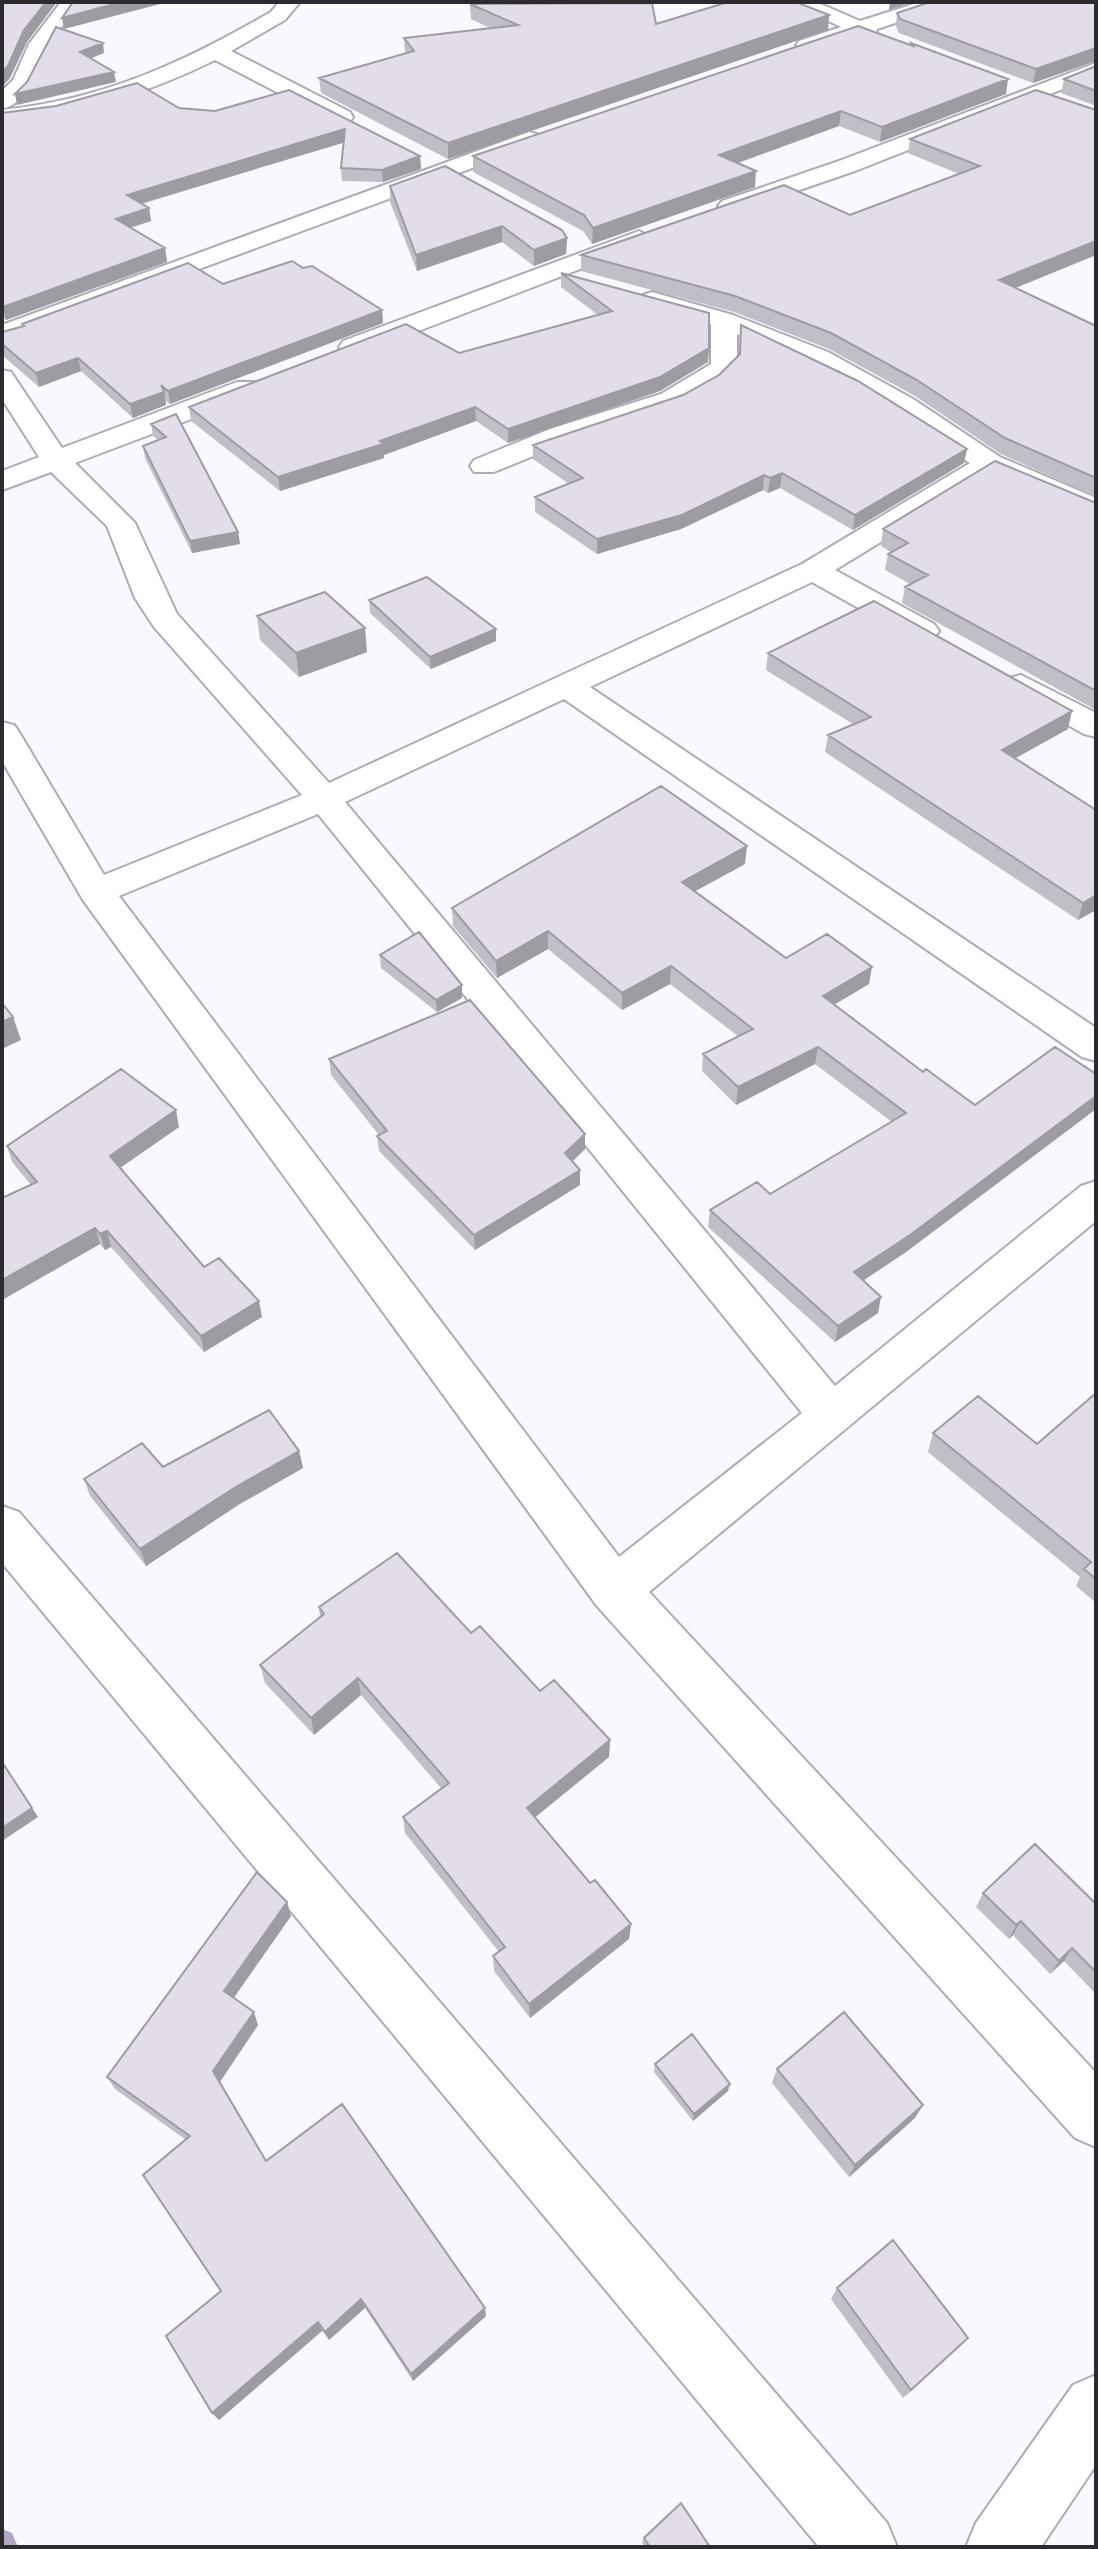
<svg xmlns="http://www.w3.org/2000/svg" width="1098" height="2549" font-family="Merriweather,serif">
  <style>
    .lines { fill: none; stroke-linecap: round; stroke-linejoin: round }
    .stream { fill: #b4a7c4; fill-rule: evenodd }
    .minor-casing { stroke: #afaab6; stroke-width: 4 }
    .minor { fill: #fff; fill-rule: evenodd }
    .wall { fill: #c2bec8 }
    .shaded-wall { fill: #9e9ba3 }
    .building { fill: #e2dde9; stroke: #9e9ba3; stroke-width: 2 }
  </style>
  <rect width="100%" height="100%" fill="#fbf7ff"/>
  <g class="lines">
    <path class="stream" d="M2,2529L12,2533L18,2547H2Z"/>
    <g class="minor-casing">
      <path id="minor" d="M61,2H81C71,16 59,29 50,44C36,66 32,102 2,109V91L13,80L29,44Z
        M279,2H300L285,20L231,51L350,112L353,117L350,122H334L215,60C146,94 78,115 2,124V110C105,99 182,63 271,12Z
        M789,2H816L860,21L920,2H950L947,6L877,29L876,36L858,35L806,51L799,49L796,45L799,41L841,27Z
        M1096,63V76L855,171L738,211L730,213L718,206L722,201L839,161Z
        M529,132L537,134L540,139L537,144L2,342V325Z
        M639,231L651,238L648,243L361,353H343L339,347L343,341Z
        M652,292L733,315L828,352L913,399L1000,457L1096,498V518L992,474L835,570L934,624L939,631L934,638H912L812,582L590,687L1096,1028V1061L1082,1057L564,699L345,802L835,1386L1081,1186L1096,1181V1221L649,1592L1096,2073V2147L1075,2138L597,1606L83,900L2,761V722L14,725L19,732L104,875L302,795L154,627L135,598L107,526L51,472L2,490V471L39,457L2,399V370L11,372L62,448L237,382H257L261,388L257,394L75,463L135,523L177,614L329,783L802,564L970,463C891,410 826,370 737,334V366L717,386L681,406L570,441L494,472H474L470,466L474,460L550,429L661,394L711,364V324L643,305L639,300L643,295ZM318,814L802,1413L619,1557L119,896Z
        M1021,675L1096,713V737L1084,734L1009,692L1005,685L1009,678Z
        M2,1506L19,1512L887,2523L897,2547H819L2,1563Z
        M1096,2375V2465L1041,2547H966L976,2523L1073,2385Z"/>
    </g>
    <use href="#minor" class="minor"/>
  </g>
  <path class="wall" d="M1096,2V61L1033,83L899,33L896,26L897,13Z
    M470,4L656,24L829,15L828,30L448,159L321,93L319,78L405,54L404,38L490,28L471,19Z
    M911,43L1006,94L880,142L839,126L738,163L755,187L592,244L583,231L473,172V156L911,45Z
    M1096,66V106L1061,93L1064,79Z
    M179,108L420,156L421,169L383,182L342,181L341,168L344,142L142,204L149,208L151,221L131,228L165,248L167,262L6,320L2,316V113Z
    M1096,110V255L1015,288L1096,326V497L1001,454L915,396L829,349L734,312L581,271V255L850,215L959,174L908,153L910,139Z
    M390,186L567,238L566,254L534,266L502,242L417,271L390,202Z
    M561,273L709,348L708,362L660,391L508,443L476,421L384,455V458L280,491L191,421L189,407L459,353L598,315L561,287Z
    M223,284L382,310L383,323L170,404L166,401V405L133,418L81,371L39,387L2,355V332L22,327V324Z
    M741,325L967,449L964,463L853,530L780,488L768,493L763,490L681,529L597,554L535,512V497L569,484L533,459V445L683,395L719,375L740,355Z
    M176,414L238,532L240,544L192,553L145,458L143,446L158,440L153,436L151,424Z
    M1096,503V710L902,603L905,587L910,584L885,570L888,554L891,552L881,546L883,529Z
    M369,600L496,629V641L431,669L370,613Z
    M257,616L367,652L299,677L260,640Z
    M768,653L1068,729L1015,758L1096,910L1078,920L825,752L828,735L853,724L766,670Z
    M745,864L695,891L786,958L869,984L834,1005L923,1072L975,1105L1096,1074V1109L906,1252L863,1281L878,1313L835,1342L708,1227L710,1210L770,1194L892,1122L815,1064L736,1105L702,1071L703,1054L738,1036L670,984L622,1010L548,949L497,978L453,926L452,908Z
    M380,955L462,998L437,1012L381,968Z
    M329,1059L585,1149L572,1161L580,1185L475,1250L379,1151L377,1136L379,1135L331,1075Z
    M179,1127L120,1168L204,1267L262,1317L204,1352L111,1247L105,1250L100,1244L2,1300V1198L31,1185L12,1162L7,1146Z
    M1096,1393V1603L1076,1586L1080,1577L928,1452L933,1433L1037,1444Z
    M299,1451L303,1468L238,1505L146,1566L90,1496L84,1479Z
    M319,1607L471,1633L540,1691L610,1740L609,1757L535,1817L590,1883L631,1924L629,1939L530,2018L494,1971L493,1956L499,1952L405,1833L403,1817L441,1788L361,1695L314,1735L265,1683L260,1665L320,1617Z
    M983,1893L1096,1904V1994L1064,1961L1050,1974L1013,1935L1009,1939L976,1907Z
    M287,1902L291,1916L234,1998L258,2025L220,2082L266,2161L486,2316L413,2381L365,2308L329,2340L322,2331L219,2420L221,2291L186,2140L115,2089L107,2077Z
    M655,2064L728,2091L693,2121L654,2072Z
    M777,2069L915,2118L849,2177L772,2083Z
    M837,2288L968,2338L903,2398L831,2299Z
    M644,2538L710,2547H645L642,2543Z"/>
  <path class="shaded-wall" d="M46,2H57L27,42L10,78L2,87V72L24,30Z
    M122,2H168L64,29L62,18Z
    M890,2H912L889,10Z
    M829,15L828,30L448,159V143Z
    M103,43L104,53L82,62L80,52Z
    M1096,48V61L1033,83L1036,69Z
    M114,72L116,82L17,105L15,94Z
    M1008,79L1006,94L880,142L882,127Z
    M841,111L839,126L718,170L719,155Z
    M345,129L346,142L129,207L127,195Z
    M420,156L421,169L383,182L382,170Z
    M756,171L755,187L592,244L593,228Z
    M149,208L151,221L118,231L116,219Z
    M502,226V242L417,271L416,255Z
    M567,238L566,254L534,266V250Z
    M1096,241V255L996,296L999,280Z
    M165,248L167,262L6,320L3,307Z
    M382,310L383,323L170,404L168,391Z
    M709,348L708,362L660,391L508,443V429Z
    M78,358L81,371L39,387L36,373Z
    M164,392L166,405L133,418L130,404Z
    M475,407L476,421L384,455V458L280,491L278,477Z
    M967,449L964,463L853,530L855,515Z
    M782,473L780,488L768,493L770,478Z
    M764,475L763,490L681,529L597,554V539Z
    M238,532L240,544L192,553L190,541Z
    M365,628L367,652L299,677L296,653Z
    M496,629V641L431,669L430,657Z
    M1072,711L1068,729L998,768L1002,750Z
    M747,846L745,864L681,899L682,882Z
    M1096,895V910L1078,920L1083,903Z
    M548,931V949L497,978L496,961Z
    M671,966L670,984L622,1010V993Z
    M872,967L869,984L820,1013L823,996Z
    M462,985V998L437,1012L436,1000Z
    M13,1017L21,1040L2,1049V1022Z
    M818,1047L815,1064L736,1105L738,1087Z
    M1096,1096V1109L906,1252L850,1289L854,1272Z
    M176,1110L179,1127L114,1172L110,1156Z
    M585,1134V1149L565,1169V1153Z
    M580,1170V1185L475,1250L474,1235Z
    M95,1228L100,1244L2,1300V1280Z
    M107,1231L111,1247L105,1250L100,1234Z
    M881,1297L878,1313L835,1342L838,1326Z
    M259,1301L262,1317L204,1352L201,1336Z
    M299,1451L303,1468L238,1505L146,1566L140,1549L234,1488Z
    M358,1678L361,1695L314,1735L311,1718Z
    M610,1740L609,1757L527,1824V1808Z
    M32,1808L38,1817L2,1841V1828Z
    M287,1902L291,1916L229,2004L224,1991Z
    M1021,1921L1013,1935L1009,1939L1016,1925Z
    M631,1924L629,1939L530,2018L529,2004Z
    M1072,1948L1064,1961L1050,1974L1059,1961Z
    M254,2012L258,2025L219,2083L213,2071Z
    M730,2084L728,2091L693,2121L694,2114Z
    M923,2105L915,2118L849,2177L855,2165Z
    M361,2299L365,2308L329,2340L325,2332Z
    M485,2308L486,2316L413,2381L411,2374Z
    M318,2322L322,2331L219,2420L212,2413Z
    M968,2338L958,2348L903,2398L911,2390Z"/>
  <path class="building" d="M2,2H46L24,30L8,66L2,72Z
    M73,2H122L62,18Z
    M728,2H796L829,15L448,143L319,78L414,51L404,38L518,25L470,4L652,3L656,24Z
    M930,2H1096V48L1036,69L900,19L897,13Z
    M858,26L913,46L911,43L1008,79L882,127L841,111L719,155L756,171L593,228L584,215L473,156Z
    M56,27L103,43L80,52L114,72L15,94L27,82Z
    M1096,66V91L1064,79Z
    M137,83L179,108L215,111L289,90L420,156L382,170L341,168L345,129L127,195L149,208L116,219L165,248L3,307L2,306V113L56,106Z
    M1036,90L1096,110V241L999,280L1096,326V478L1005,438L917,380L831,333L735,296L581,255L784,185L850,215L980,166L910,139Z
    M445,166L562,230L567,238L534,250L502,226L416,255L390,186Z
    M292,261L303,268L312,266L382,310L168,391L161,385L164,392L130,404L78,358L36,373L2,344V332L24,326L22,324L188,263L223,284Z
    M561,273L709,313V348L660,377L508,429L475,407L380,441L383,444L278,477L189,407L406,324L459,353L612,311Z
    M741,325L858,381L967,449L855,515L782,473L770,478L764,475L682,515L597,539L535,497L583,478L533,445L683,395L719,375L740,354Z
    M176,414L238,532L190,541L143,446L166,437L151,424Z
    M995,461L1096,503V691L905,587L928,575L888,554L908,543L883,529Z
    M427,577L496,629L430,657L369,600Z
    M325,592L365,628L296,653L257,616Z
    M874,601L1072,711L1002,750L1096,810V895L1083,903L828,735L871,717L768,653Z
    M661,786L747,846L682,882L786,958L827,934L872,967L823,996L923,1072L926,1069L975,1105L1055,1047L1096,1074V1096L910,1235L854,1272L881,1297L838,1326L710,1210L757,1182L770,1194L906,1113L818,1047L738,1087L703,1054L753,1029L671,966L622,993L548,931L496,961L452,908Z
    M419,932L462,985L436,1000L380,955Z
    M470,1000L585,1134L565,1153L580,1170L474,1235L377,1136L387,1131L329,1059Z
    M2,1003L13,1017L2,1022Z
    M121,1069L176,1110L110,1156L204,1267L219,1258L259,1301L201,1336L107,1231L100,1234L95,1228L2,1280V1198L37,1182L7,1146Z
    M1096,1393V1579L1084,1569L1091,1562L933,1433L978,1396L1037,1444Z
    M269,1410L299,1451L234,1488L140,1549L84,1479L142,1443L163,1467Z
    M397,1553L471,1633L480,1626L540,1691L554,1680L610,1740L527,1808L590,1883L595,1880L631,1924L529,2004L493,1956L505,1947L403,1817L449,1783L358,1678L311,1718L260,1665L324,1614L319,1607Z
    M2,1762L32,1808L2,1828Z
    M1035,1844L1096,1904V1972L1072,1948L1059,1961L1021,1921L1016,1925L983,1893Z
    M257,1872L287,1902L224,1991L254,2012L213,2071L266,2161L342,2104L485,2308L411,2374L361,2299L325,2332L318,2322L212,2413L166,2336L221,2291L143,2175L190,2136L107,2077Z
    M844,2012L923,2105L855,2165L777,2069Z
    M692,2034L730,2084L694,2114L655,2064Z
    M893,2240L968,2338L911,2390L837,2288Z
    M681,2503L710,2547H650L644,2538Z"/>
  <rect width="1098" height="2549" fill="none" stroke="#2d2b2f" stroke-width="8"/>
</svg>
